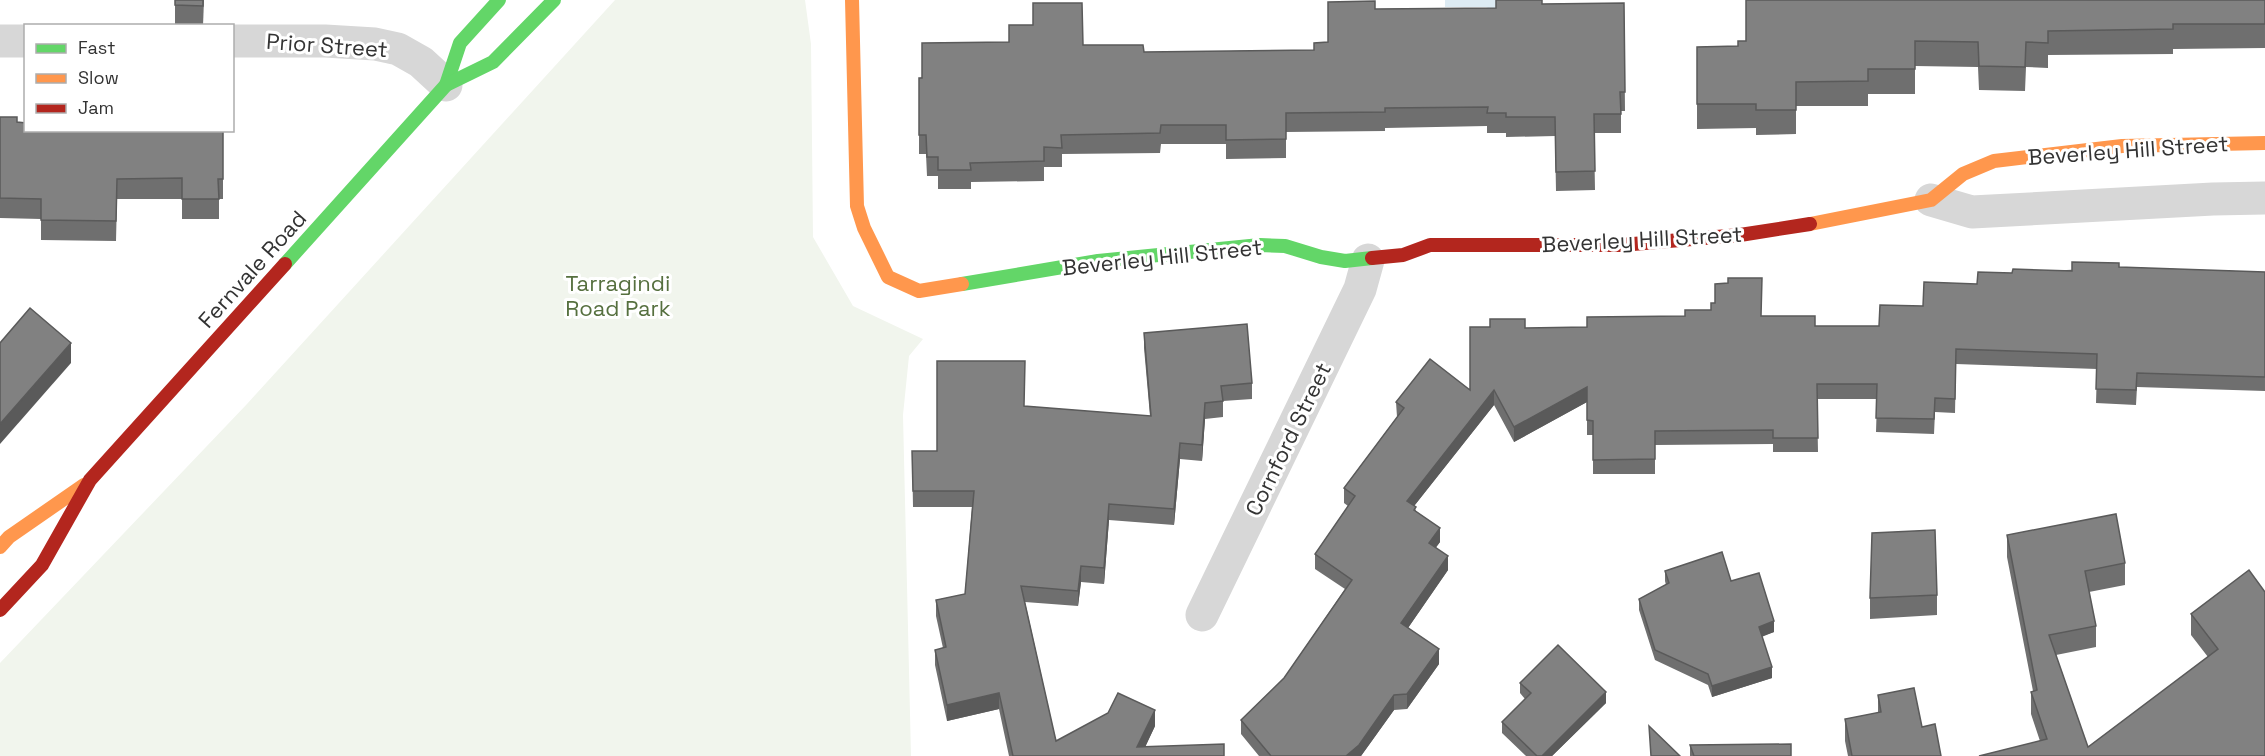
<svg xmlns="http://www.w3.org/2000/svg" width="2265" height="756" viewBox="0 0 2265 756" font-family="'Space Grotesk',sans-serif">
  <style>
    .green { fill: #f1f5ed }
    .water { fill: #ddebf3 }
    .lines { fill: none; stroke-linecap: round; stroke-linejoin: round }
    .street { stroke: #d7d7d7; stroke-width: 33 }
    .fast { stroke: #63d668; stroke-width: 14 }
    .slow { stroke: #ff974d; stroke-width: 14 }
    .jam { stroke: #b3261e; stroke-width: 14 }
    .wall { fill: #6f6f6f }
    .shaded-wall { fill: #5a5a5a }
    .building { fill: #818181; stroke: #5a5a5a; stroke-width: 1.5 }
    .labels { text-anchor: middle; stroke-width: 6; stroke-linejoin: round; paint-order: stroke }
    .street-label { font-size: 22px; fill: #333; stroke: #fff }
    .park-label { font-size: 22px; fill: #56703f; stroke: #fff }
  </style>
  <rect width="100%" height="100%" fill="#fff"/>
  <polygon class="green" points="615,0 805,0 811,44 813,237 853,306 923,339 909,356 903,415 911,756 0,756 0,663 247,404"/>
  <polygon class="water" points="1445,0 1503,0 1503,15 1486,7 1445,7"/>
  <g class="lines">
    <g class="street">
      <polyline points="0,41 26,41"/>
      <polyline points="232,41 325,41 375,44 398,49 421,62 446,85"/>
      <polyline points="1931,200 1972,212 2213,199 2265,198"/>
      <polyline points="1202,615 1360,289 1368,260"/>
    </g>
    <g class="fast">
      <polyline points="446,85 460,43 499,0"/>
      <polyline points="285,264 446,85 493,62 554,0"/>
      <polyline points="962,284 1098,261 1260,245 1285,246 1321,257 1345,261 1372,258"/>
    </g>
    <g class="slow">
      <polyline points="852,0 857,206 864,228 888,277 919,291 962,284"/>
      <polyline points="1810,224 1931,200 1963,174 1994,161 2122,146 2265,143"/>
      <polyline points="0,547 9,537 84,485"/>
    </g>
    <g class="jam">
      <polyline points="1372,258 1403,255 1430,245 1621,245 1740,235 1810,224"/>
      <polyline points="0,610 42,565 90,480 285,264"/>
    </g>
  </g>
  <g class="wall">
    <polygon points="175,0 204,0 203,26 175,26"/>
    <polygon points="2265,0 2265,48 2173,49 2173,54 2048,55 2048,68 2026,67 2025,91 1979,90 1978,67 1915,66 1915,94 1868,94 1868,106 1796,106 1796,134 1756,135 1756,128 1697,129 1697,47 1738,46 1746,41"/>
    <polygon points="1624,3 1625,111 1621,111 1621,133 1594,133 1595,190 1556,191 1555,136 1506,137 1506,133 1487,133 1487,126 1385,128 1385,131 1286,132 1286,158 1226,159 1226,144 1161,144 1160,153 1062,154 1062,167 1044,167 1044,181 971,182 971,189 938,189 938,176 927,176 926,154 919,154 919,78 1083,45 1144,52 1314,50 1328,42 1375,9 1496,8 1542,4"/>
    <polygon points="0,117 17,122 223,130 223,199 219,199 219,219 182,219 182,199 117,199 116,241 41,240 41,219 0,218"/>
    <polygon points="2119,267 2265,272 2265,391 2137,387 2136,405 2096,403 2097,369 1956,364 1955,413 1935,412 1934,434 1876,432 1877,399 1817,399 1818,452 1773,452 1773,444 1655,445 1655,474 1593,474 1593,435 1587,435 1587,402 1514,442 1494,405 1414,506 1416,511 1440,542 1436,547 1448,570 1408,628 1439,664 1407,709 1394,710 1361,756 1259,756 1241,734 1241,720 1284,678 1345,589 1315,569 1315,554 1348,506 1344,503 1344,488 1397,417 1396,402 1470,390 1525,328 1587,327 1761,316 1815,326 1879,326 1923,306 1977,284 2012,273"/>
    <polygon points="1144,333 1252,383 1252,399 1223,401 1223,417 1205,419 1202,461 1180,459 1174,525 1109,520 1104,584 1081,582 1078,606 1025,602 1056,741 1155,726 1145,747 1224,756 1009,756 999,709 947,721 935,665 935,650 943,648 936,616 936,600 965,594 972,507 913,507 912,451 937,451 1024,406 1150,416 1144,348"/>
    <polygon points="2007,535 2125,563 2125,585 2089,592 2096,626 2096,647 2056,655 2088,747 2208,657 2191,635 2191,614 2249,570 2265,756 1979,756 2040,741 2031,714 2031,692 2033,691 2007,557"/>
    <polygon points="1665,571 1731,581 1774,632 1762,636 1772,678 1712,697 1708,685 1655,660 1639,610 1639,599 1666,585 1665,581"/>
    <polygon points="1937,595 1937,615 1870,619 1870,598"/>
    <polygon points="1520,683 1606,703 1552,756 1526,756 1502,733 1502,722 1525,699 1520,693"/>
    <polygon points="1878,695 1922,727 1941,756 1848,756 1845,741 1845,719 1878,713"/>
    <polygon points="1690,745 1791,756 1690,756"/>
  </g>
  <g class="shaded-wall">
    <polygon points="71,343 71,363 0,444 0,424"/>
    <polygon points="1587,387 1587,402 1514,442 1514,427"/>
    <polygon points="1494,390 1494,405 1407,515 1407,501"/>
    <polygon points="1205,403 1205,419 1202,461 1202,445"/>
    <polygon points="1180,443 1180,459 1174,525 1174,509"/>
    <polygon points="1109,504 1109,520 1104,584 1104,568"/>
    <polygon points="1440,528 1440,542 1429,557 1429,543"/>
    <polygon points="1448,556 1448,570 1401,638 1401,623"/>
    <polygon points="1081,566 1081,582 1078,606 1078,591"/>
    <polygon points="1774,621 1774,632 1759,638 1759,627"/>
    <polygon points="1439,649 1439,664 1407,709 1407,694"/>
    <polygon points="1772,667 1772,678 1712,697 1712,686"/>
    <polygon points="1606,692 1606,703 1552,756 1542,756"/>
    <polygon points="999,693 999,709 947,721 947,705"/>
    <polygon points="1394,695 1394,710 1361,756 1346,756"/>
    <polygon points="1155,710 1155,726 1141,756 1137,747"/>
  </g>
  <g class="building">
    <polygon points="175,0 203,0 203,6 175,5"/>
    <polygon points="1496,0 1542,0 1542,4 1624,3 1625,92 1620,92 1621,114 1594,114 1595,171 1556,172 1555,117 1506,117 1506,113 1487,113 1488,107 1385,108 1385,112 1286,113 1286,139 1226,140 1226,125 1161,125 1160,133 1061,135 1062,148 1044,147 1044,161 970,163 971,170 938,170 938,157 927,157 926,135 919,135 919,78 922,78 922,43 1009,42 1009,25 1033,25 1033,3 1082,3 1083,45 1143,45 1144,52 1314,50 1314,43 1328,42 1328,2 1375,1 1375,9 1496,8"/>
    <polygon points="1746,0 2265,0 2265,24 2173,24 2173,29 2048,31 2048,43 2026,42 2025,67 1979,66 1978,42 1915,41 1915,69 1868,69 1868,81 1796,82 1796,110 1756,110 1756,104 1697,104 1697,47 1738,46 1738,41 1746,41"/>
    <polygon points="0,117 17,117 17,122 26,123 26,130 223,130 223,179 218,179 219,199 182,199 182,178 117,179 116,221 41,220 41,199 0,198"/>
    <polygon points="2072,262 2119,263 2119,267 2265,272 2265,377 2137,373 2136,390 2096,389 2097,354 1956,349 1955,399 1935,398 1934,419 1876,418 1877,384 1817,384 1818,438 1773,438 1773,430 1655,431 1655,459 1593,460 1593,421 1587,420 1587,387 1514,427 1494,390 1407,501 1416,507 1414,510 1440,528 1429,543 1448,556 1401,623 1439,649 1407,694 1394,695 1359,745 1346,756 1271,756 1241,720 1284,678 1352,580 1315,554 1355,496 1344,488 1404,408 1396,402 1430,359 1470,390 1470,327 1490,327 1490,319 1525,319 1525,328 1587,327 1587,317 1685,316 1685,310 1711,310 1711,303 1715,303 1715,284 1728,283 1728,278 1762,278 1761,316 1815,316 1815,326 1879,326 1880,305 1923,306 1924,282 1977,284 1978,272 2012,273 2013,269 2072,271"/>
    <polygon points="30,308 71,343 0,424 0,343"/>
    <polygon points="1247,324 1252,383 1221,386 1223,401 1205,403 1202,445 1180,443 1174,509 1109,504 1104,568 1081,566 1078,591 1021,586 1056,741 1108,713 1118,693 1155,710 1137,747 1224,744 1224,756 1013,756 999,693 947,705 935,650 946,647 936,600 965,594 974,491 913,491 912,451 937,451 937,361 1025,361 1024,406 1151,416 1144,333"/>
    <polygon points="2116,514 2125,563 2085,571 2096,626 2049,635 2088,747 2218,649 2191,614 2249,570 2265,592 2265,756 1979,756 2047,739 2031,692 2037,690 2007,535"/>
    <polygon points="1935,530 1937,595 1870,598 1872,533"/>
    <polygon points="1722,552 1731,581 1759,573 1774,621 1759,627 1772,667 1712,686 1708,674 1655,650 1639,599 1669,583 1665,571"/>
    <polygon points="1558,645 1606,692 1542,756 1537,756 1502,722 1531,693 1520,683"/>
    <polygon points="1914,688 1922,727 1935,724 1941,756 1852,756 1845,719 1881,712 1878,695"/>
    <polygon points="1649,726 1680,756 1651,756"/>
    <polygon points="1791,744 1791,756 1694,756 1690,745"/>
  </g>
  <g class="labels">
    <g class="street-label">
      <text transform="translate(327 45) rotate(4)" y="8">Prior Street</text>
      <text transform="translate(2128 150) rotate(-4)" y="8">Beverley Hill Street</text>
      <text transform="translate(1642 239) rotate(-3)" y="8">Beverley Hill Street</text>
      <text transform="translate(1162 257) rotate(-6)" y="8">Beverley Hill Street</text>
      <text transform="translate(252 269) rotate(-48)" y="8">Fernvale Road</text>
      <text transform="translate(1288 439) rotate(-64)" y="8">Cornford Street</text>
    </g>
    <g class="park-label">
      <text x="618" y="291">Tarragindi<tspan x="618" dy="25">Road Park</tspan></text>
    </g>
  </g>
  <rect x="24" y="24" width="210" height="108" fill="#ffffff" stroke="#adadad" stroke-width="1.5"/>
  <rect x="36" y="44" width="30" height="9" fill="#63d668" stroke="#adadad" stroke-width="1.5"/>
  <text x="78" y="54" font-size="18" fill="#333333">Fast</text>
  <rect x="36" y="74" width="30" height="9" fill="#ff974d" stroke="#adadad" stroke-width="1.5"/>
  <text x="78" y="84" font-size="18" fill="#333333">Slow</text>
  <rect x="36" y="104" width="30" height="9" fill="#b3261e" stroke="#adadad" stroke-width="1.5"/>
  <text x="78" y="114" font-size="18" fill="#333333">Jam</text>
</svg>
